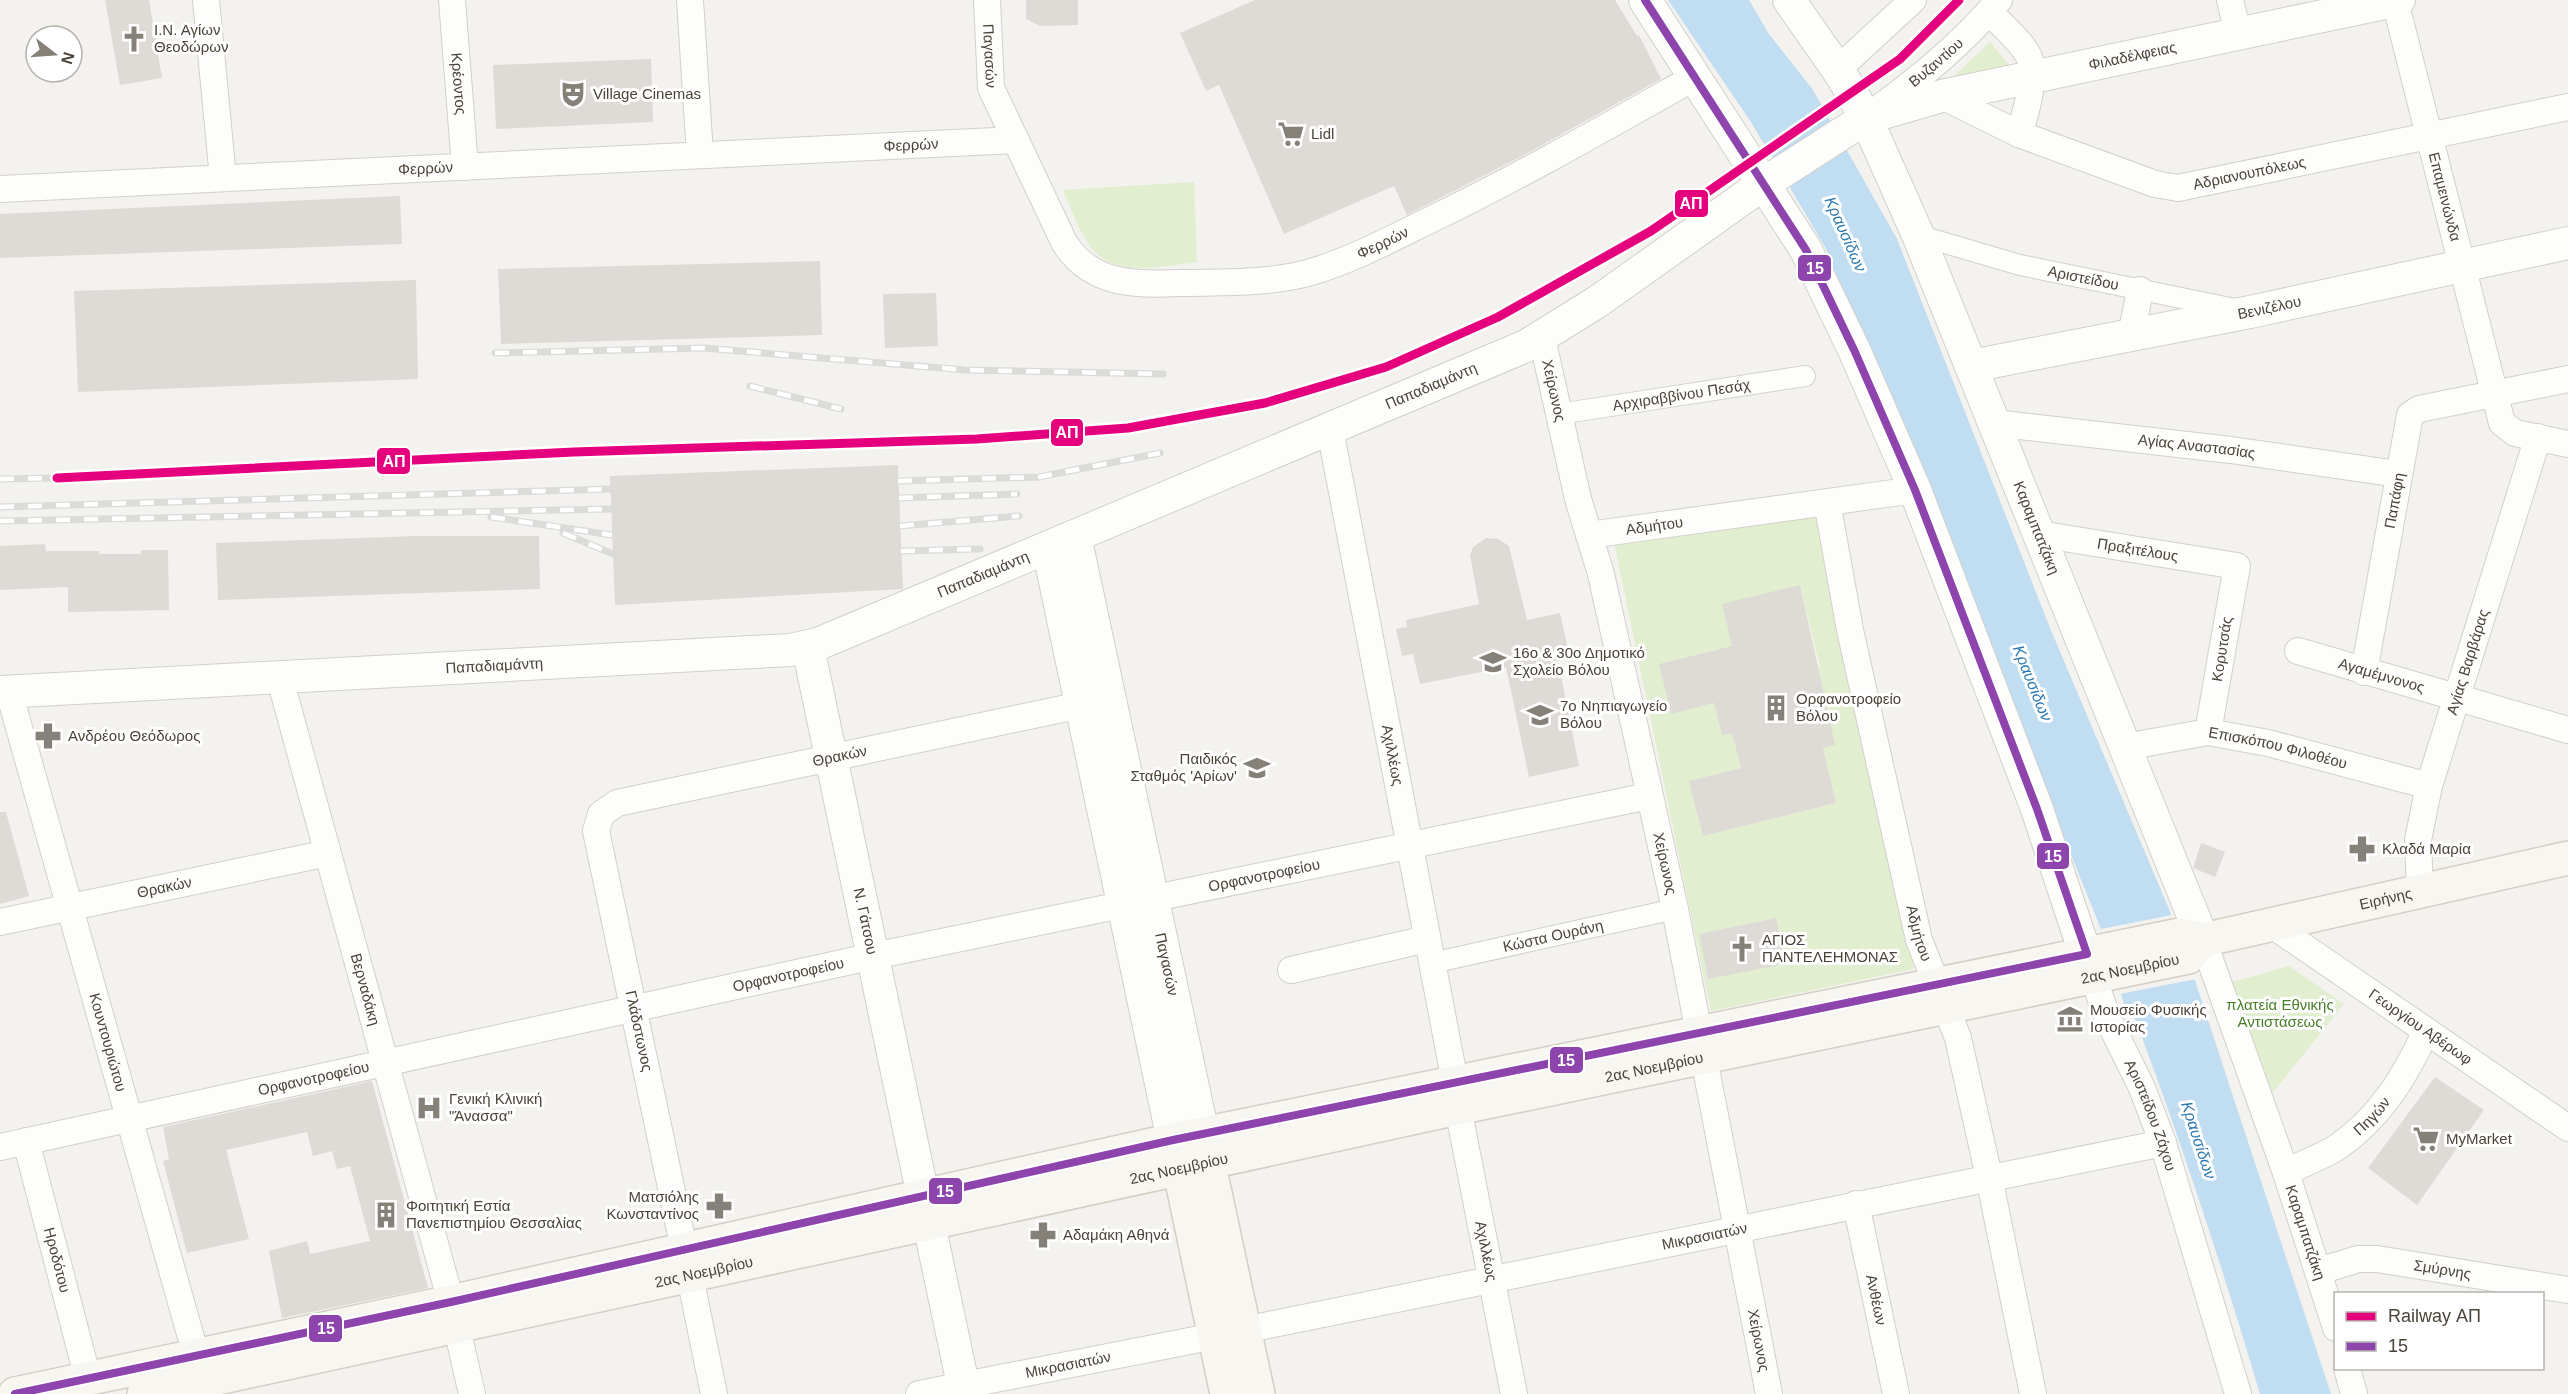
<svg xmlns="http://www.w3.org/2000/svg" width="2568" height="1394" viewBox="0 0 2568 1394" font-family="Helvetica,sans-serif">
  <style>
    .green { fill: #e1eecf; fill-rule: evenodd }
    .water { fill: #c0ddf1 }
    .pier { fill: #f4f2ee }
    .building { fill: #dedbd6 }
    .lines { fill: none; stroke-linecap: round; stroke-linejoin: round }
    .pedestrian-casing { stroke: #d2d0cb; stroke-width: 22 }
    .minor-casing { stroke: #d2d0cb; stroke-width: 28 }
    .tertiary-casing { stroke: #d2d0cb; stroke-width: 34 }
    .secondary-casing { stroke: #d3cfc5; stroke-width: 36 }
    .pedestrian { stroke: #fdfdfc; stroke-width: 20 }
    .minor { stroke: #fdfdfc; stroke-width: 26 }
    .tertiary { stroke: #fdfdfc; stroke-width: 32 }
    .secondary { stroke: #f7f6f1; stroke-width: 33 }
    .rail-casing { stroke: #dbdbda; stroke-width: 7 }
    .rail { stroke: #fff; stroke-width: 4.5; stroke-dasharray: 14; stroke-linecap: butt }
    .bus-1-casing { stroke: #fff; stroke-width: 12 }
    .bus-1 { stroke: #8e44ad; stroke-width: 8 }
    .rail-1-casing { stroke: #fff; stroke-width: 14 }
    .rail-1 { stroke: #e5007d; stroke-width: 9 }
    .labels { text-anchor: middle; stroke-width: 6; stroke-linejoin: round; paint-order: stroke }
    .poi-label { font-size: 15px; fill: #4b4439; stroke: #fff; text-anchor: start }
    .street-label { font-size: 15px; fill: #4b4439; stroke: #fff }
    .park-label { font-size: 15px; fill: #4a7f2a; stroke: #fff }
    .water-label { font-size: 16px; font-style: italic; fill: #2e7ab2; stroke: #fff }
    .line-badge { stroke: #fff; stroke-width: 2 }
    .badge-label { font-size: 16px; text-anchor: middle; font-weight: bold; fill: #fff }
  </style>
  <rect width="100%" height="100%" fill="#f4f2ee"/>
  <g class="green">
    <polygon points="1990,42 2013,70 1950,80"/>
    <path d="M1194,182L1197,262C1164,266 1113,279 1090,246C1078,230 1071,208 1063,190Z"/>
    <path d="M1823,515L1840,621L1914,969L1711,1011L1614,542ZM1800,585L1820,667L1795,674L1834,745L1823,748L1836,803L1703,836L1690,781L1741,768L1732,733L1722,735L1719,722L1724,701L1671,713L1660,664L1718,649L1735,658ZM1776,918L1785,963L1708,979L1700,934Z"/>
    <polygon points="2289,966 2344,1004 2266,1101 2222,985"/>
  </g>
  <path class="water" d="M1668,0H1749L1769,34L1813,90L1897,239L2050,628L2180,935L2331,1394H2260C2222,1266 2181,1141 2134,1016L2128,1017L2101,929L1825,247L1751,122Z"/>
  <polygon class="pier" points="2172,915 2196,979 2120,994 2101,929"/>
  <g class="building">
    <polygon points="105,0 149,0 162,78 120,85"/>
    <polygon points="1026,0 1078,0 1078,25 1040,26 1026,19"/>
    <polygon points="1255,0 1615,0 1637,36 1639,35 1661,79 1524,155 1407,215 1394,186 1284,234 1219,85 1206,91 1180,33"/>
    <polygon points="651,59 653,122 496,129 493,65"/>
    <polygon points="400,196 402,244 0,258 0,214"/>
    <polygon points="820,261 822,335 501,344 498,269"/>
    <polygon points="416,280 418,379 78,392 74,291"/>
    <polygon points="936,293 938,346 885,348 883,294"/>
    <polygon points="898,465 903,589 615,605 610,476"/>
    <polygon points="416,536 539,536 540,589 218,600 216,543"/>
    <polygon points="1486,538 1498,539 1509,546 1527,620 1560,613 1569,653 1557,656 1579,766 1529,777 1506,667 1420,684 1413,654 1402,656 1396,629 1407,627 1406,620 1479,604 1470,555 1473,547"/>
    <polygon points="45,544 46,551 99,551 99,554 141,554 141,550 168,550 169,610 68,612 68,587 0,590 0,546"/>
    <polygon points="1800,585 1835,745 1823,748 1836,803 1703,836 1689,781 1741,768 1732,733 1722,735 1714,703 1671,714 1659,664 1732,646 1722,604"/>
    <polygon points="0,812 6,812 29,896 0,904"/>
    <polygon points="2201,843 2225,852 2215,877 2193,868"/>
    <polygon points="1776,918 1785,964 1708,979 1699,934"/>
    <polygon points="2435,1077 2484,1110 2417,1205 2368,1168"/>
    <polygon points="372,1081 428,1288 282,1318 269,1251 307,1241 310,1254 370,1241 350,1166 337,1169 332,1151 313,1156 307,1132 226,1150 249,1239 187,1253 163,1161 169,1159 163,1127"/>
  </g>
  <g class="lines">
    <g class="pedestrian-casing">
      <g id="pedestrian">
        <path id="s1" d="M1918,235L2020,265L2235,309"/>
        <path id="s2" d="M1559,414L1805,376"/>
        <path id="s3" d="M1432,963L1675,909"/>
      </g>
    </g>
    <g class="minor-casing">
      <g id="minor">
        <polyline points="206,0 223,178"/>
        <path id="s4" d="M452,0L465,167"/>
        <polyline points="690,0 700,155"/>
        <path id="s5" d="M987,0L991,88L1064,242C1090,285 1135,285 1180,283C1223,282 1269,284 1311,272C1352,260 1393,238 1432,219C1521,176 1608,126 1695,77"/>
        <polyline points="2230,0 2238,34"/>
        <path id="s6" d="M2395,1L2502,423L2515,433L2568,444"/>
        <path d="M1989,12C2000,23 2029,48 2031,63C2034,85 2026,113 2019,134"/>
        <polyline points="1837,70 1913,0"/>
        <path id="s7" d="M1942,96L2019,134L2155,184L2178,188L2568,107"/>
        <path id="s8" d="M1875,111C1920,78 1963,43 1999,0"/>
        <path id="s9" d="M0,189L1016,140"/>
        <polyline points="2131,336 2140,290"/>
        <path id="s10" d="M1542,338L1578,499L1601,574L1675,909L1769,1394"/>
        <path id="s11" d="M1994,423L2231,450L2398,474"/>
        <path id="s12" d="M1330,429L1455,1082"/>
        <path id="s13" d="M1827,502L1850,630L1919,940L1958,1038L1989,1177L2033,1394"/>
        <path id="s14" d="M2039,534L2237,566L2208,732"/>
        <path id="s15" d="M1589,535L1915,490"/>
        <path id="s16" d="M2298,651L2568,730"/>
        <path id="s17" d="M2364,672L2410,415L2419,409L2568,379"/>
        <path id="s18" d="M280,679L451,1302L472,1394"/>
        <path id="s19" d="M9,692L201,1373"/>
        <path id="s20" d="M2125,747L2208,732L2268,743L2429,786"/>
        <path id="s21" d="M2420,891L2418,840L2429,786L2538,437"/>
        <path id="s22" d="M0,922L328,853"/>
        <path id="s23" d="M2272,925L2568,1128"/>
        <path id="s24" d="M2203,940L2286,1173L2336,1328"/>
        <polyline points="1291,970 1427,939"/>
        <path id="s25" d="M2093,977L2108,1019L2142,1088L2163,1143L2238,1394"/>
        <path id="s26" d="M1458,1108L1514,1394"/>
        <path id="s27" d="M26,1141L88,1379"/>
        <path id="s28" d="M0,1147L874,956L1649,796"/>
        <path id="s29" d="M2286,1173C2302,1163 2320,1158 2336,1148C2380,1118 2405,1077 2426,1031"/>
        <path id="s30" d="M1856,1204L1896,1394"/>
        <path id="s31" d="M684,1249L596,831L601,814L617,803L1081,705"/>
        <path id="s32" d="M2319,1271L2358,1259H2377L2568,1290"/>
        <polyline points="690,1277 714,1394"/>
        <path id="s33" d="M1244,1330L2163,1143"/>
        <polyline points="2347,1368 2354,1394"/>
        <path id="s34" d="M919,1394L1215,1336"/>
      </g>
    </g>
    <g class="tertiary-casing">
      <g id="tertiary">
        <polyline points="1645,0 1806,250 1855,352 1915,490 2037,809 2093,977"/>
        <path id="s35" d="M1789,0L1842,76L1866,118L1918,235L2203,940"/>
        <path id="s36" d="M1971,366L2250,312L2568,243"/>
        <path id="s37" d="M1075,536L1203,1134"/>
        <polyline points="1048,548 1173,1140"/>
        <path id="s38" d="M808,647L923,1196"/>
        <path id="s39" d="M0,692L790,650L818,644L1526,346L1597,302L1763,184L1866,118L1942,96L2399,0"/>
        <polyline points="929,1224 965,1394"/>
      </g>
    </g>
    <g class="secondary-casing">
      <g id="secondary">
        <polyline points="1204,1142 1258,1394"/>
        <polyline points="1175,1148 1227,1394"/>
        <path id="s40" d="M15,1394L451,1302L1173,1140L2180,935L2203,940L2568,858"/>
        <path id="s41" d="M144,1394L1458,1108L2188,957L2203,940"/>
      </g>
    </g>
    <use href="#pedestrian" class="pedestrian"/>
    <use href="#minor" class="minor"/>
    <use href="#tertiary" class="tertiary"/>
    <use href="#secondary" class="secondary"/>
    <g class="rail-casing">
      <g id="rail">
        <polyline points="495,353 704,348 965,370 1163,374"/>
        <polyline points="750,386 841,409"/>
        <polyline points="0,479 57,478"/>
        <polyline points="898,481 1039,477 1160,453"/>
        <polyline points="899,498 1017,494"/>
        <polyline points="0,507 611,489"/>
        <polyline points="491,517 612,535"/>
        <polyline points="0,521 611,509"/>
        <polyline points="900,526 1019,516"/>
        <polyline points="563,533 613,554"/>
        <polyline points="901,551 980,549"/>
      </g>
    </g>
    <use href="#rail" class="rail"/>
    <g class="bus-1-casing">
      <polyline id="bus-1" points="15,1394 451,1302 1173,1140 2087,954 2037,809 1915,490 1855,352 1806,250 1645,0"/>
    </g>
    <use href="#bus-1" class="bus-1"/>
    <g class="rail-1-casing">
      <polyline id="rail-1" points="57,478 574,452 977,439 1128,428 1265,403 1386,367 1498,317 1651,231 1900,59 1959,0"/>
    </g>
    <use href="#rail-1" class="rail-1"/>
  </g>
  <defs>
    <g id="church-bare" transform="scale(2.07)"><path d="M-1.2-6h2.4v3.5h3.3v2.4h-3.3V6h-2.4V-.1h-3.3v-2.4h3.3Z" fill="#868178" stroke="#fff" stroke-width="2.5" paint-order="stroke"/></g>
    <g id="theatre-bare" transform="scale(2.07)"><path d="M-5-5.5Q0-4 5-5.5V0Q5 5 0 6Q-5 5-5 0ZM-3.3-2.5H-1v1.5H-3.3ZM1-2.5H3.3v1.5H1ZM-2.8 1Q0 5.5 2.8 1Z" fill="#868178" stroke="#fff" stroke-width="2.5" paint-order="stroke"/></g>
    <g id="supermarket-bare" transform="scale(2.07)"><path d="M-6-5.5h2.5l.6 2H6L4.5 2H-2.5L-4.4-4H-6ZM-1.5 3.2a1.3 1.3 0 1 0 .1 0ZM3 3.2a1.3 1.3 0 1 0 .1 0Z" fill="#868178" stroke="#fff" stroke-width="2.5" paint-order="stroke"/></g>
    <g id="school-bare" transform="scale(2.07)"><path d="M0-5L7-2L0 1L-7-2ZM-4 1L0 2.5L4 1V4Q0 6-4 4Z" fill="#868178" stroke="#fff" stroke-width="2.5" paint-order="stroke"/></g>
    <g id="building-bare" transform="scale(2.07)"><path d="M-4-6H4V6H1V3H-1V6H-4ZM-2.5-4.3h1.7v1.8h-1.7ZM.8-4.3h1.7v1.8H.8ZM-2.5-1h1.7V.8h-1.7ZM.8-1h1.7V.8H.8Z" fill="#868178" stroke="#fff" stroke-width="2.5" paint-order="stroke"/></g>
    <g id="pharmacy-bare" transform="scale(2.07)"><path d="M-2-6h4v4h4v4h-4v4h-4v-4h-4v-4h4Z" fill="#868178" stroke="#fff" stroke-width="2.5" paint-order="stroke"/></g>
    <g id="museum-bare" transform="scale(2.07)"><path d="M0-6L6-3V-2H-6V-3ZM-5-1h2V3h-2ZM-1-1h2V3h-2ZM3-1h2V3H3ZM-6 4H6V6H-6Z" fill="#868178" stroke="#fff" stroke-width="2.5" paint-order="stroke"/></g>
    <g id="hospital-bare" transform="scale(2.07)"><path d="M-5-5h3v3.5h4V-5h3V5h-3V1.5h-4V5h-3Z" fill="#868178" stroke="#fff" stroke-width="2.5" paint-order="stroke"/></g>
  </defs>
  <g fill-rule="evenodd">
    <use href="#church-bare" x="134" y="39"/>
    <use href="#theatre-bare" x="573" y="94"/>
    <use href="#supermarket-bare" x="1291" y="134"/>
    <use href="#school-bare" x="1493" y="662"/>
    <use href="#building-bare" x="1776" y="708"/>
    <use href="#school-bare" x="1540" y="715"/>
    <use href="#pharmacy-bare" x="48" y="736"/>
    <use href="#school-bare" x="1257" y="768"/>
    <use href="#pharmacy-bare" x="2362" y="849"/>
    <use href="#church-bare" x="1742" y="949"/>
    <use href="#museum-bare" x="2070" y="1019"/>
    <use href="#hospital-bare" x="429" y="1108"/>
    <use href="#supermarket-bare" x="2426" y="1139"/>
    <use href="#pharmacy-bare" x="719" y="1206"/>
    <use href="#building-bare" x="386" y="1215"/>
    <use href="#pharmacy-bare" x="1043" y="1235"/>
  </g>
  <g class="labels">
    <g class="poi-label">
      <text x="154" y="35">Ι.Ν. Αγίων<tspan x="154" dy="17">Θεοδώρων</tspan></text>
      <text x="593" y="99">Village Cinemas</text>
      <text x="1311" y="139">Lidl</text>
      <text x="1513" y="658">16ο &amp; 30ο Δημοτικό<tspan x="1513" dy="17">Σχολείο Βόλου</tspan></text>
      <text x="1796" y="704">Ορφανοτροφείο<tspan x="1796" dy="17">Βόλου</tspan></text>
      <text x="1560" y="711">7ο Νηπιαγωγείο<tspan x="1560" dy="17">Βόλου</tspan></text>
      <text x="68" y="741">Ανδρέου Θεόδωρος</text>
      <text x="1237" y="764" text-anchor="end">Παιδικός<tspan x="1237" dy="17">Σταθμός 'Αρίων'</tspan></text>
      <text x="2382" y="854">Κλαδά Μαρία</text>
      <text x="1762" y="945">ΑΓΙΟΣ<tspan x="1762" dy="17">ΠΑΝΤΕΛΕΗΜΟΝΑΣ</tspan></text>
      <text x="2090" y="1015">Μουσείο Φυσικής<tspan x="2090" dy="17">Ιστορίας</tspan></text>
      <text x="449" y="1104">Γενική Κλινική<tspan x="449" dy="17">"Άνασσα"</tspan></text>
      <text x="2446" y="1144">MyMarket</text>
      <text x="699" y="1202" text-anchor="end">Ματσιόλης<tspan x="699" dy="17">Κωνσταντίνος</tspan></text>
      <text x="406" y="1211">Φοιτητική Εστία<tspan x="406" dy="17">Πανεπιστημίου Θεσσαλίας</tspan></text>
      <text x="1063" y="1240">Αδαμάκη Αθηνά</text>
    </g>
    <g class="street-label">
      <text dy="5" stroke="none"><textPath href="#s5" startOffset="56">Παγασών</textPath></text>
      <text dy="5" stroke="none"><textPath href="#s39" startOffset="2271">Φιλαδέλφειας</textPath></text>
      <text dy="5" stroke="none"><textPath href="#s8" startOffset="78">Βυζαντίου</textPath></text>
      <text dy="5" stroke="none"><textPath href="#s4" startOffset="84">Κρέοντος</textPath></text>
      <text dy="5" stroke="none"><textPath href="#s9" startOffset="912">Φερρών</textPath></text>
      <text dy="5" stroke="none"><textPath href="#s9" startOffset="426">Φερρών</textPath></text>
      <text dy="5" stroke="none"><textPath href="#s7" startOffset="327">Αδριανουπόλεως</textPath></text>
      <text dy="5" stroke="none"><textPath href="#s6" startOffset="202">Επαμεινώνδα</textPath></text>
      <text dy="5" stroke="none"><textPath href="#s5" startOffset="598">Φερρών</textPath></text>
      <text dy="5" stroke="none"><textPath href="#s1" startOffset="171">Αριστείδου</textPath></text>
      <text dy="5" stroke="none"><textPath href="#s36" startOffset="304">Βενιζέλου</textPath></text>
      <text dy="5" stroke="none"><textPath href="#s39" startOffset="1485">Παπαδιαμάντη</textPath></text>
      <text dy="5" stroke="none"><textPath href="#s10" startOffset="54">Χείρωνος</textPath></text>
      <text dy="5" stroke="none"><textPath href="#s2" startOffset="124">Αρχιραββίνου Πεσάχ</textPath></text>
      <text dy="5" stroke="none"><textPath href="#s11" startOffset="204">Αγίας Αναστασίας</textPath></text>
      <text dy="5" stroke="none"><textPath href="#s17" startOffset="174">Παπάφη</textPath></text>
      <text dy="5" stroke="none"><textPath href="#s15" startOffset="66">Αδμήτου</textPath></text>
      <text dy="5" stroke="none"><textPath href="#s35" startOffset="585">Καραμπατζάκη</textPath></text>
      <text dy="5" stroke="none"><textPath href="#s14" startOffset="100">Πραξιτέλους</textPath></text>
      <text dy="5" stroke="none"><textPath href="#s39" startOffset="999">Παπαδιαμάντη</textPath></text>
      <text transform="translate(2222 649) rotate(-81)" y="5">Κορυτσάς</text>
      <text dy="5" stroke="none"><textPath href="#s21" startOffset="236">Αγίας Βαρβάρας</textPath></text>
      <text dy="5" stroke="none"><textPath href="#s39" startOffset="495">Παπαδιαμάντη</textPath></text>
      <text dy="5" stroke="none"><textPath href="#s16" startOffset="87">Αγαμέμνονος</textPath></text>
      <text dy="5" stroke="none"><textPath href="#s20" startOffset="156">Επισκόπου Φιλοθέου</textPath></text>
      <text dy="5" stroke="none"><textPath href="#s12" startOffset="332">Αχιλλέως</textPath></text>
      <text dy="5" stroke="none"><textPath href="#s31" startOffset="692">Θρακών</textPath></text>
      <text dy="5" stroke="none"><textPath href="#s10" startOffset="540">Χείρωνος</textPath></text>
      <text dy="5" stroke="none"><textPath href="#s28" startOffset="1293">Ορφανοτροφείου</textPath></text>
      <text dy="5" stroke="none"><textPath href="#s22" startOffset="168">Θρακών</textPath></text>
      <text dy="5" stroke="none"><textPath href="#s40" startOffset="2424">Ειρήνης</textPath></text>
      <text dy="5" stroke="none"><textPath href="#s38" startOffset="280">Ν. Γάτσου</textPath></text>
      <text dy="5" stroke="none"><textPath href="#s13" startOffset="441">Αδμήτου</textPath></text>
      <text dy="5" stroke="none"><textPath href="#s3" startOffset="124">Κώστα Ουράνη</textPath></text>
      <text dy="5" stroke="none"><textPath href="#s37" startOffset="438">Παγασών</textPath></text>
      <text dy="5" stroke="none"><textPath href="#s41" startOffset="2031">2ας Νοεμβρίου</textPath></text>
      <text dy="5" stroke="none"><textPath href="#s28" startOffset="807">Ορφανοτροφείου</textPath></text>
      <text dy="5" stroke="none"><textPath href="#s18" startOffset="322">Βερναδάκη</textPath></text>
      <text dy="5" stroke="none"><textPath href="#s23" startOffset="180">Γεωργίου Αβέρωφ</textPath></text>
      <text transform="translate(639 1031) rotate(78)" y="5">Γλάδστωνος</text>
      <text dy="5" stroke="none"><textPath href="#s19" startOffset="364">Κουντουριώτου</textPath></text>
      <text dy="5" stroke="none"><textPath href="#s41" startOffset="1545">2ας Νοεμβρίου</textPath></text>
      <text dy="5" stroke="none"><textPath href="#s28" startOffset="321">Ορφανοτροφείου</textPath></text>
      <text dy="5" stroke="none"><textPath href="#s25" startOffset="150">Αριστείδου Ζάχου</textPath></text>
      <text dy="5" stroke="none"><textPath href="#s29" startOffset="104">Πηγών</textPath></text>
      <text dy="5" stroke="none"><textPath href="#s41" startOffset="1059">2ας Νοεμβρίου</textPath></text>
      <text dy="5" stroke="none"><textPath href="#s24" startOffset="310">Καραμπατζάκη</textPath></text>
      <text dy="5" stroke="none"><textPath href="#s33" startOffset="470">Μικρασιατών</textPath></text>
      <text dy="5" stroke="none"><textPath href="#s26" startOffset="146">Αχιλλέως</textPath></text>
      <text dy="5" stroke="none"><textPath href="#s27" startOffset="123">Ηροδότου</textPath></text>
      <text dy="5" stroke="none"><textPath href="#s32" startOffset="126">Σμύρνης</textPath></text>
      <text dy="5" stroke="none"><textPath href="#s41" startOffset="573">2ας Νοεμβρίου</textPath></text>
      <text dy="5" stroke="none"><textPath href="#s30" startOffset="98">Ανθέων</textPath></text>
      <text dy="5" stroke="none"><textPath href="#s10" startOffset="1026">Χείρωνος</textPath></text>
      <text dy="5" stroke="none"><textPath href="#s34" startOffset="152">Μικρασιατών</textPath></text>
    </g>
    <g class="park-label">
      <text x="2280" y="1010">πλατεία Εθνικής<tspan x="2280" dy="17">Αντιστάσεως</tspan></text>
    </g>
    <g class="water-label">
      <text transform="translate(1846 234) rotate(66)" y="6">Κραυσίδων</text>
      <text transform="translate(2033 683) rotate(68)" y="6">Κραυσίδων</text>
      <text transform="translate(2199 1140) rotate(72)" y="6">Κραυσίδων</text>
    </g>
  </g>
  <g class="line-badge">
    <rect x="1674" y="189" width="35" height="29" rx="6" fill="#e5007d"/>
    <rect x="1797" y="254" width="35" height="28" rx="6" fill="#8e44ad"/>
    <rect x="1050" y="418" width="34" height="29" rx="6" fill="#e5007d"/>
    <rect x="376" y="447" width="35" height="28" rx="6" fill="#e5007d"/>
    <rect x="2036" y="842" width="34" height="28" rx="6" fill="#8e44ad"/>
    <rect x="1549" y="1046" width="35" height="28" rx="6" fill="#8e44ad"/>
    <rect x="928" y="1177" width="35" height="28" rx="6" fill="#8e44ad"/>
    <rect x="308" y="1314" width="35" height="29" rx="6" fill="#8e44ad"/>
  </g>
  <g class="badge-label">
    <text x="1691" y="209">ΑΠ</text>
    <text x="1815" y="274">15</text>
    <text x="1067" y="438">ΑΠ</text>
    <text x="394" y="467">ΑΠ</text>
    <text x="2053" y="862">15</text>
    <text x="1566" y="1066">15</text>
    <text x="945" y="1197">15</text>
    <text x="326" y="1334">15</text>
  </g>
  <rect x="2334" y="1292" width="210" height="78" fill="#ffffff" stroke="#b7b4b0" stroke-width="1.5"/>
  <rect x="2346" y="1312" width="30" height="9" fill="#e5007d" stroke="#b7b4b0" stroke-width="1.5"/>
  <text x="2388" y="1322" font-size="18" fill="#4b4439">Railway ΑΠ</text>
  <rect x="2346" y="1342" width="30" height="9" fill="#8e44ad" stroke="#b7b4b0" stroke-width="1.5"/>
  <text x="2388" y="1352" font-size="18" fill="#4b4439">15</text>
  <g transform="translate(54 54) rotate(107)"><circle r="28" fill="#ffffff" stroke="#b7b4b0" stroke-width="1.5"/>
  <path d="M0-4.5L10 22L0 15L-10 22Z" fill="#868178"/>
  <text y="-9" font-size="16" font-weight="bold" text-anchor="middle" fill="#4b4439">N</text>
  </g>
</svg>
